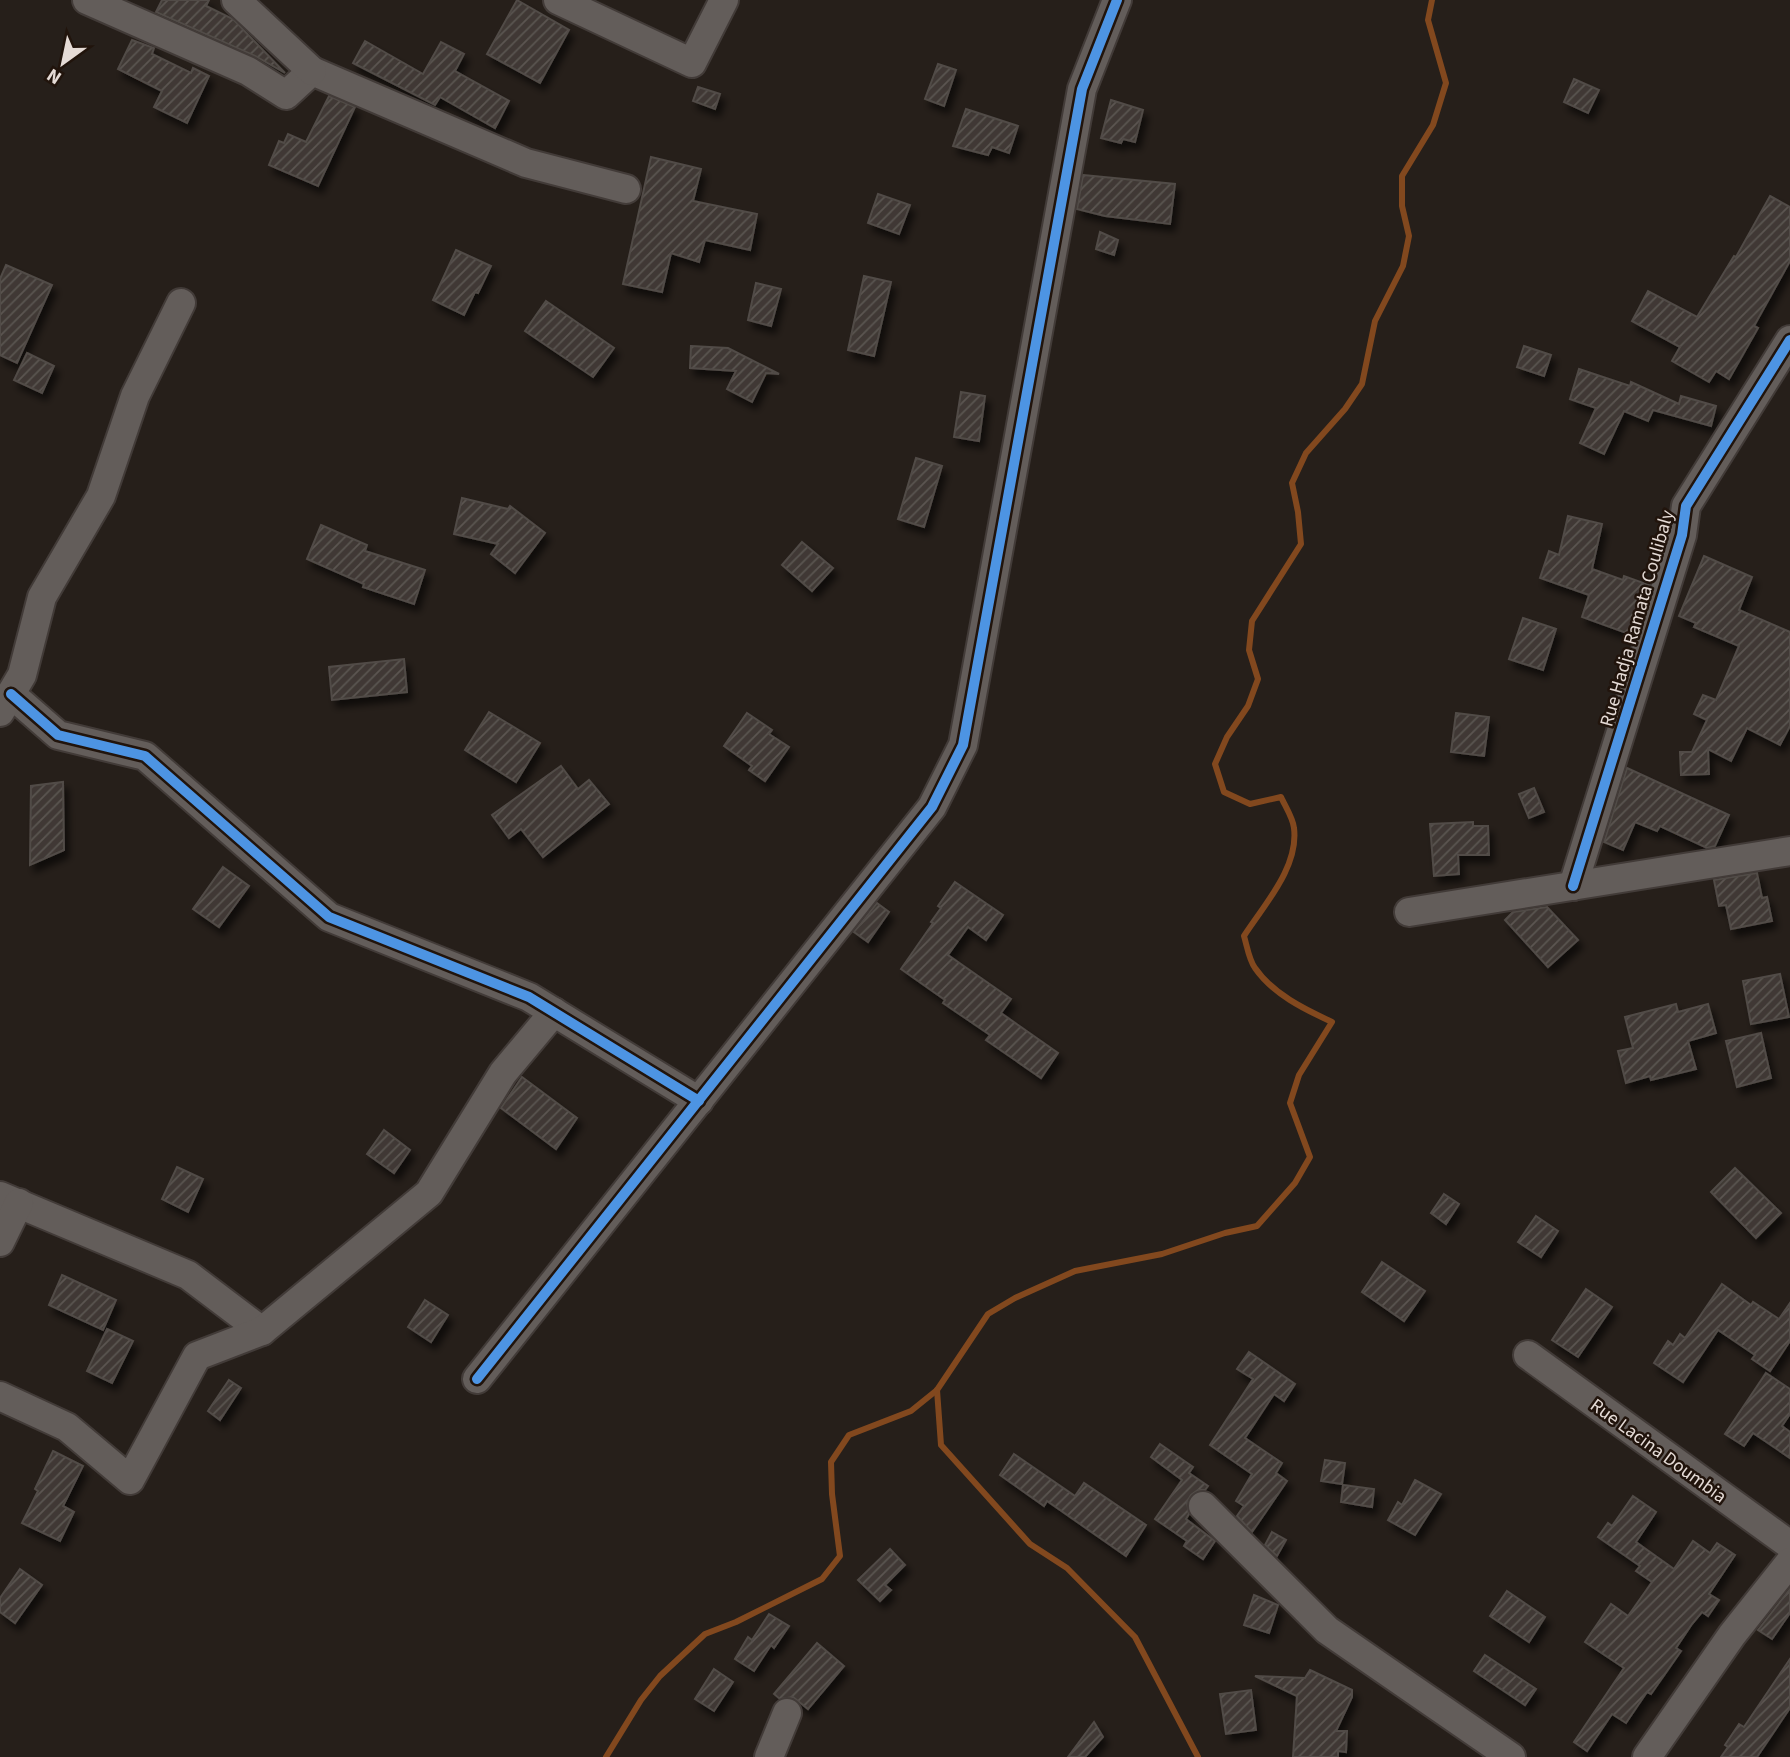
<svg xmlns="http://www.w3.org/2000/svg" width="1790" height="1757" viewBox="0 0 1790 1757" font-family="'Source Sans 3',sans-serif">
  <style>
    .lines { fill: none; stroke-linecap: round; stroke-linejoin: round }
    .stream { stroke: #82481e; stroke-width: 6 }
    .building { fill: url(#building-hatch); stroke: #514b47; stroke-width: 2; filter: url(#shadow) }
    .minor-casing { stroke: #423b38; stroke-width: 32 }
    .minor { stroke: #635d5a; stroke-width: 28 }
    .cycleway-casing { stroke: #21140c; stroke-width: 15 }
    .cycleway { stroke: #4d94e3; stroke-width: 10 }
    .labels { text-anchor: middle; stroke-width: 5; stroke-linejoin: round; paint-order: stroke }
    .street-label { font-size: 19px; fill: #e5dbd6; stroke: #21140c }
  </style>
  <defs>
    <pattern id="building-hatch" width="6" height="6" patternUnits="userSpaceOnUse" patternTransform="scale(1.75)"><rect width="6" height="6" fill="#3f3934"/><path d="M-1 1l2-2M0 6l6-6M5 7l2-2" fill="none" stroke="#5b5551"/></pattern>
    <filter id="shadow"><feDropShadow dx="4.5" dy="7" stdDeviation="3.5" flood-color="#0009"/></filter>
  </defs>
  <rect width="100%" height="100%" fill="#261f1a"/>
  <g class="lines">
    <g class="stream">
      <polyline points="937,1390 941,1445 1030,1544 1067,1568 1135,1637 1198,1757"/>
      <path d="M606,1757L641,1700L660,1676L705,1634L736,1622L822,1579L840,1556L832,1494L831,1462L849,1435L911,1411L937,1390L988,1314L1015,1298L1075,1271L1162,1254L1225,1233L1257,1226L1295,1183L1310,1157L1290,1103L1299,1075L1332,1022C1304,1009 1273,994 1255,968C1249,960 1247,946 1244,936C1264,905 1299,867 1294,828C1293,818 1285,806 1281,797L1250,804L1224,792L1215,764L1227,737L1248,706L1258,679L1249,650L1252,621L1301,544L1298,512L1292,483L1306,453L1345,409L1362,384L1375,321L1403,266L1409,236L1402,206V176L1433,125L1446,83L1428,20L1432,0"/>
    </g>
  </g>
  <g class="building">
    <polygon points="162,0 209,0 206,6 233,19 285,73 255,56 156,12"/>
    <polygon points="517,0 569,30 540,83 487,54"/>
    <polygon points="132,40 154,48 152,54 191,73 193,68 209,76 187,123 154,107 162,91 118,69"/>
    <polygon points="365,41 423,74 441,42 464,54 455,71 509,101 495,128 440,97 435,105 353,63"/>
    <polygon points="938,64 956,70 944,106 925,99"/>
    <polygon points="1574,79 1599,90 1588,113 1564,102"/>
    <polygon points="698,87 720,94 715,109 693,101"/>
    <polygon points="329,96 355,107 318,186 269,165 279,141 284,143 288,134 306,142"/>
    <polygon points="1111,100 1143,110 1135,142 1123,139 1121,143 1101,138"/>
    <polygon points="966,109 1018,126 1009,153 992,147 988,155 953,146"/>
    <polygon points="651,157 701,169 693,201 757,214 750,250 705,240 699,262 671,253 662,292 623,284"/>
    <polygon points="1083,175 1175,184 1170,224 1105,216 1077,209"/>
    <polygon points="878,194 910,205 899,234 868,223"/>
    <polygon points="1770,196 1790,207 1790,261 1754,326 1758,328 1729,379 1716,371 1709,382 1672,361 1680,347 1632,321 1648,291 1697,317 1734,256 1736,257"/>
    <polygon points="1100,232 1118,240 1114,255 1096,249"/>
    <polygon points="456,250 491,266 478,293 475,292 464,315 433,300"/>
    <polygon points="6,265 52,285 17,363 0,355 0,279"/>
    <polygon points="864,276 891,282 874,356 848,350"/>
    <polygon points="756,283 781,289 771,326 748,320"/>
    <polygon points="546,301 614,348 593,377 525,331"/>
    <polygon points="691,346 728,348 779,374 766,373 752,402 727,389 736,371 690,368"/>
    <polygon points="1524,346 1551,355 1544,376 1517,367"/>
    <polygon points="27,353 54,366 42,393 14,380"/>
    <polygon points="1579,369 1630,386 1631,382 1679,404 1681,396 1716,406 1711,426 1653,410 1648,421 1624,411 1604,454 1580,443 1596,408 1570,399"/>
    <polygon points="961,392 985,396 979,441 954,437"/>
    <polygon points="916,458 942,466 924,527 898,519"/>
    <polygon points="462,498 508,509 510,506 545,533 515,573 491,554 498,544 454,534"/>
    <polygon points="1568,516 1602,524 1592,569 1623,580 1624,576 1649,585 1632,635 1582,617 1589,595 1540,578 1549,551 1559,555"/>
    <polygon points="321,525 367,545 365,551 425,570 414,604 363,587 364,584 307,559"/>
    <polygon points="802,542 833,568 812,591 782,565"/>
    <polygon points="1704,556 1752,577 1739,610 1790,632 1790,726 1780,745 1747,728 1731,761 1708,749 1709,774 1681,775 1680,752 1692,752 1707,720 1694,714 1703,695 1716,700 1739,646 1694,627 1696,623 1679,616"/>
    <polygon points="1523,618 1556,629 1543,670 1509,659"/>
    <polygon points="404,659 407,692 332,700 329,667"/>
    <polygon points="489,712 540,743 516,782 465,750"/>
    <polygon points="747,713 772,730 769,734 789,747 765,781 749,770 752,766 724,746"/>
    <polygon points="1456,713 1489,717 1484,756 1451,752"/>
    <polygon points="561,766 578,789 589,780 609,804 543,857 521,829 509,838 492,815"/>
    <polygon points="1627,768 1729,815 1715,846 1707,848 1660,826 1657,831 1635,822 1623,850 1604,842"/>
    <polygon points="63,782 64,850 30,865 31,786"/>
    <polygon points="1534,788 1544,812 1529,818 1519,794"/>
    <polygon points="1473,822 1473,826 1488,826 1489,855 1458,855 1459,874 1434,876 1430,824"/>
    <polygon points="223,867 249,886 219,927 193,909"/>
    <polygon points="1757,873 1762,898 1767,897 1772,921 1731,929 1726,905 1719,906 1714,880"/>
    <polygon points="955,882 1003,915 986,940 968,927 948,955 1011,999 1001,1013 1058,1053 1041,1078 986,1040 990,1035 943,1003 945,1000 901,969 933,923 931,922 941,908 938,906"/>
    <polygon points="877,903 889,912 868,942 854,932"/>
    <polygon points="1547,907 1578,940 1548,967 1505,920 1513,912"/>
    <polygon points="1780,974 1789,1017 1751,1024 1743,981"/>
    <polygon points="1676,1004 1678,1012 1708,1004 1716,1033 1688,1041 1696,1069 1651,1080 1650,1076 1626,1083 1618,1051 1633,1048 1625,1017"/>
    <polygon points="1761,1033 1771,1078 1737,1087 1726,1041"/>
    <polygon points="522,1077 577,1118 556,1149 501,1108"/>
    <polygon points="384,1130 410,1150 394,1173 367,1154"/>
    <polygon points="177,1167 203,1179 188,1212 162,1199"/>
    <polygon points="1735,1168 1781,1213 1756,1238 1711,1192"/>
    <polygon points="1444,1194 1459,1204 1446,1224 1431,1213"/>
    <polygon points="1536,1216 1558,1231 1541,1257 1518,1242"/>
    <polygon points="1382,1262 1425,1291 1404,1321 1362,1292"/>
    <polygon points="62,1275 116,1300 103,1330 49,1305"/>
    <polygon points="1722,1284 1751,1305 1753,1302 1779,1319 1790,1303 1790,1341 1770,1371 1752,1359 1755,1355 1718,1330 1683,1382 1654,1363 1668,1341 1673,1345 1680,1334 1685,1338"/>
    <polygon points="1586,1289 1612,1307 1578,1357 1552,1340"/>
    <polygon points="425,1300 448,1315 431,1342 408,1327"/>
    <polygon points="107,1329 133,1341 112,1383 87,1371"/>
    <polygon points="1249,1352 1295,1384 1284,1401 1274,1394 1245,1438 1282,1463 1276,1473 1287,1481 1252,1532 1237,1516 1244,1506 1236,1501 1252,1474 1210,1445 1253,1379 1237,1369"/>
    <polygon points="1766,1373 1790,1389 1790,1414 1782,1426 1790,1432 1790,1458 1753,1433 1744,1446 1725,1434"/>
    <polygon points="229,1380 241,1388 220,1420 208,1411"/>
    <polygon points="1160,1444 1193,1467 1189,1473 1208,1486 1205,1490 1198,1490 1191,1495 1187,1502 1189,1514 1186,1519 1215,1541 1203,1559 1184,1546 1187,1541 1155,1519 1182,1480 1151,1457"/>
    <polygon points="53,1451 83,1466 63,1506 74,1512 60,1541 22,1523 38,1491 35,1489"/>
    <polygon points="1014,1454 1075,1496 1084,1483 1146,1525 1126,1556 1047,1501 1044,1506 1000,1475"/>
    <polygon points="1325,1460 1345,1463 1342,1484 1321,1481"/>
    <polygon points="1415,1480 1441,1494 1415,1535 1388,1520 1398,1502 1402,1505"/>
    <polygon points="1343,1485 1374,1489 1372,1507 1341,1502"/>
    <polygon points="1633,1496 1656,1512 1636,1542 1674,1569 1693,1541 1710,1553 1717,1543 1735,1555 1709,1594 1719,1600 1708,1616 1702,1612 1692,1624 1676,1648 1681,1651 1651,1694 1647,1692 1626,1723 1612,1714 1587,1751 1574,1742 1624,1668 1585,1642 1611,1604 1628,1616 1652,1582 1636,1571 1640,1566 1598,1537 1608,1523 1612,1526"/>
    <polygon points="1272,1532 1286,1540 1277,1556 1265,1545"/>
    <polygon points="890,1549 905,1565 885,1585 891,1590 880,1601 858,1580"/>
    <polygon points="20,1569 42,1585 15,1623 0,1612 0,1598"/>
    <polygon points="1790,1589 1790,1613 1772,1639 1758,1630"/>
    <polygon points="1507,1591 1545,1617 1529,1642 1490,1616"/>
    <polygon points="1254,1595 1278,1605 1269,1633 1244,1625"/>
    <polygon points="769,1614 789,1626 774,1648 771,1645 754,1671 735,1659 748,1637 752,1640"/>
    <polygon points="817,1643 844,1666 808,1709 793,1697 780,1699 774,1694"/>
    <polygon points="1485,1655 1536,1689 1525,1705 1474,1671"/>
    <polygon points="1790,1659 1790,1708 1757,1757 1721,1757 1728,1747 1725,1745 1739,1724 1744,1727"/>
    <polygon points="714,1669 733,1682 714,1711 695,1699"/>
    <polygon points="1310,1670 1352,1690 1352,1697 1336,1731 1347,1731 1346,1752 1338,1751 1338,1757 1293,1757 1297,1696 1255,1676 1305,1678"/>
    <polygon points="1251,1690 1256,1730 1226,1734 1220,1694"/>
    <polygon points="1094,1722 1103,1737 1085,1757 1068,1757"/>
  </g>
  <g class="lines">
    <g class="minor-casing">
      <g id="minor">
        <polyline points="87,0 248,71 286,95 312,71 526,163 626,189"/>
        <polyline points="236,0 312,71"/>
        <polyline points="558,0 692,63 724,0"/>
        <polyline points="11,694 58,735 145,756 329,917 529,997 699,1101"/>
        <polyline points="0,712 22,675 42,597 101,496 135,396 181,303"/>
        <polyline points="1573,886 1682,535 1686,506 1790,340"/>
        <polyline points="1409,912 1790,851"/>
        <polyline points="0,1196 188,1275 262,1331"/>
        <polyline points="0,1242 19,1203"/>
        <polyline points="1528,1355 1790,1545"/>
        <polyline points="477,1379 932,807 963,745 1082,89 1117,0"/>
        <polyline points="0,1396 67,1427 130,1480 197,1356 262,1331 429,1193 503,1073 554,1012"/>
        <polyline points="1203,1506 1327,1630 1511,1757"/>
        <polyline points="769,1757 787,1713"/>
        <polyline points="1647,1757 1732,1635 1790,1562"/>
      </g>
    </g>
    <use href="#minor" class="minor"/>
    <g class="cycleway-casing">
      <g id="cycleway">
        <polyline points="11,694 58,735 145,756 329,917 529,997 699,1101"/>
        <polyline points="1573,886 1682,535 1686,506 1790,340"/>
        <polyline points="477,1379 932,807 963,745 1082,89 1117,0"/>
      </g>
    </g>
    <use href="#cycleway" class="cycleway"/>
  </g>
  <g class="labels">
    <g class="street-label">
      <text transform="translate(1636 618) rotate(-74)" y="7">Rue Hadja Ramata Coulibaly</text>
      <text transform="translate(1659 1450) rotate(36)" y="7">Rue Lacina Doumbia</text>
    </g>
  </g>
  <g transform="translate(63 63) rotate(213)" stroke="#21140c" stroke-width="5" paint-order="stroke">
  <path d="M0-5L12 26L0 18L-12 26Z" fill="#e5dbd6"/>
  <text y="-10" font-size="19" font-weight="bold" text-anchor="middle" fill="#e5dbd6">N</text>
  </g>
</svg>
